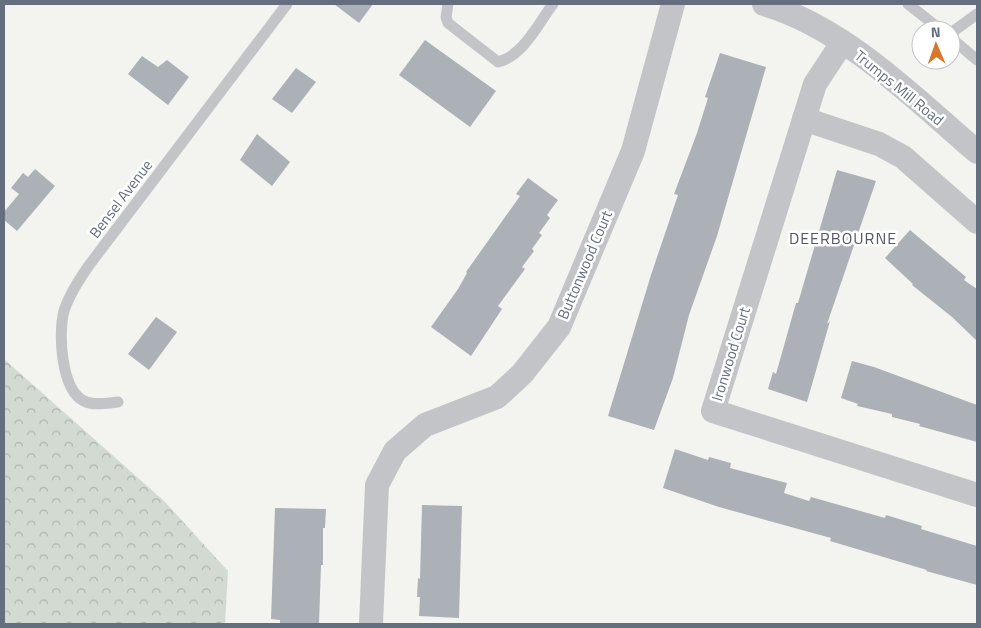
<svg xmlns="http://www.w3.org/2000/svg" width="981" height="628" viewBox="0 0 981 628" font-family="'Titillium Web',sans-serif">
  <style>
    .forest { fill: url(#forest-crowns) }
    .building { fill: #acb1b7 }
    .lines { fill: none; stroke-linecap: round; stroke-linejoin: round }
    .service { stroke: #c2c4c8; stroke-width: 11 }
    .minor { stroke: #c2c4c8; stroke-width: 24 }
    .labels { text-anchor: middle; stroke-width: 5; stroke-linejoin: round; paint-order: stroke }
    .street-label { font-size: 15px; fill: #646e7f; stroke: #fff }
    .neighbourhood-label { font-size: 16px; letter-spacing: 1px; fill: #525864; stroke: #fff }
  </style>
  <defs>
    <pattern id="forest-crowns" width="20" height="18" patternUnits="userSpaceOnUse" patternTransform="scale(1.25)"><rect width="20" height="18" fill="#d3dad1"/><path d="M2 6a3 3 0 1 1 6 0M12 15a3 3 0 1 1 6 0" fill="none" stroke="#afb5af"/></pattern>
  </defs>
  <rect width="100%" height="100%" fill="#f3f4f0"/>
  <polygon class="forest" points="4,359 164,501 228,571 225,624 4,624"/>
  <g class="building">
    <polygon points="334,4 373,4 359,23"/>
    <polygon points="425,40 496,91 470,127 399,75"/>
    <polygon points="720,53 766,67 717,236 689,315 673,378 654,430 608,416 651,275 678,195 674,194 697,133 708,98 705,97"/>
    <polygon points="142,56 158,67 167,60 189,77 168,105 128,74"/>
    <polygon points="296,68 316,82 292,113 272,99"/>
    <polygon points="257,134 290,162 272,186 240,160"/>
    <polygon points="35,169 55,186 17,231 4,220 4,212 19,194 11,188 23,173 28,177"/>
    <polygon points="837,170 876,181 827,324 830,321 807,402 768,389 773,372 776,374 796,303 798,303"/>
    <polygon points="528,178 558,200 547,215 550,218 539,233 542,235 532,249 534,251 522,267 525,269 498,306 502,309 471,356 431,327 458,289 467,273 466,272 520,196 516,194"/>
    <polygon points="910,230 966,277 964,280 977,289 977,341 952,317 912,285 913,284 885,258"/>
    <polygon points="156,317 177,332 149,370 128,354"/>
    <polygon points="852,361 874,367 977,405 977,442 919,426 920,424 892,417 892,414 857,406 858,404 841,398"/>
    <polygon points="675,449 708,460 709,457 731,463 730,468 787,483 784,493 809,501 811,497 885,518 886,515 922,526 921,529 977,546 977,585 926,571 927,570 830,541 831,538 719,507 663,488"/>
    <polygon points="422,505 462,506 459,618 419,616 420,597 417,597 418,578 420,579"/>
    <polygon points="275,508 326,509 325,528 323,528 323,565 321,565 319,624 280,624 280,620 271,619"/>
  </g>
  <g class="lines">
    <g class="service">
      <path d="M448,4L446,17L448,23L498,62C523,56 538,24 553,4"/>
      <polyline points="908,4 941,30"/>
      <polyline points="951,33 977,14"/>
      <polyline points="951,38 977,60"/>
      <path d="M118,402C107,403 94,406 84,401C61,390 58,333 64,311C69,295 80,278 90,264L287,4"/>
    </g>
    <g class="minor">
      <path d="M764,4C845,28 914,98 977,152"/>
      <polyline points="842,43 815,84 713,411 977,495"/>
      <polyline points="804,119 879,144 903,157 977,222"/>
      <polyline points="371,624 377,485 395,451 425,425 497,397 522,374 559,327 633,151 673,4"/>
    </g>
  </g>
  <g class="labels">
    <g class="street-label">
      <text transform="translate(899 88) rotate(39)" y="5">Trumps Mill Road</text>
      <text transform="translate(121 199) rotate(-53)" y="5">Bensel Avenue</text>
      <text transform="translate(585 265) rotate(-67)" y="5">Buttonwood Court</text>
      <text transform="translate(731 354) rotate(-73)" y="5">Ironwood Court</text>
    </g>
    <g class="neighbourhood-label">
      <text x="843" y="244">DEERBOURNE</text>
    </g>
  </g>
  <rect width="981" height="628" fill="none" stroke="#646e7f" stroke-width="10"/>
  <g transform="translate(936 45) rotate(358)"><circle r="24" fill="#ffffff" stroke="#c1c5cc"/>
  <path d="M0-4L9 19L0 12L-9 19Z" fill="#d7772c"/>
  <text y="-8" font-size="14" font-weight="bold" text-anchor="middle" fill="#646e7f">N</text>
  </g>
</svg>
